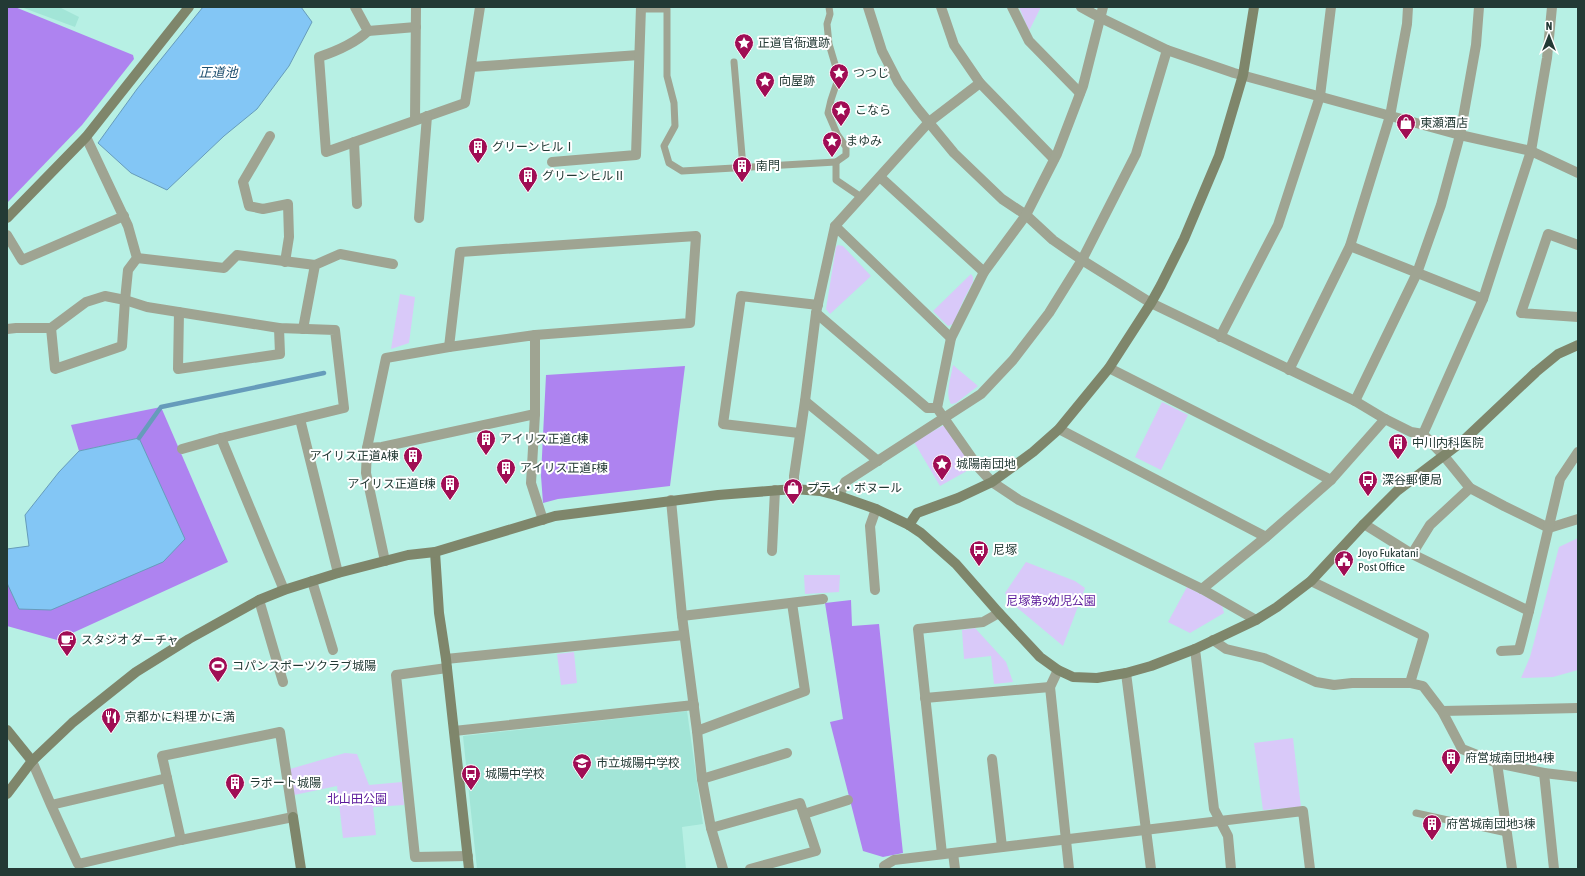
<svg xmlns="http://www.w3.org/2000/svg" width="1585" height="876" viewBox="0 0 1585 876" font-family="'Asap Condensed','Noto Sans JP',sans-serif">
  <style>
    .built { fill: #a2e5d7 }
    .green { fill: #d9c9f9 }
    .forest { fill: #ae83f0 }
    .water { fill: #83c6f5; stroke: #669cbb }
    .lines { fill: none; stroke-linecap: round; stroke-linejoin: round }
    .stream { stroke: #669cbb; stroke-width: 4.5 }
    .lane { stroke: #9fa492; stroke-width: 7 }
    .street { stroke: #9fa492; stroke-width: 10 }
    .secondary { stroke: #7f866b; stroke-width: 10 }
    .labels { text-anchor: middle; stroke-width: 4; stroke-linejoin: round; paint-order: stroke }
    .poi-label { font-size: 12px; fill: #233a35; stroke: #fff; text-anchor: start }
    .park-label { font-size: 12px; fill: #5a189a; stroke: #fff }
    .water-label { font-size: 13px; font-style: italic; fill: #1c4e6e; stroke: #fff }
  </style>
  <rect width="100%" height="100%" fill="#b7f0e4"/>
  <g class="built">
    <polygon points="21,7 59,7 79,17 75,27"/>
    <polygon points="687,711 703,824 682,827 686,869 477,869 463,736"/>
  </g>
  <g class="green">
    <polygon points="1019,7 1041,7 1029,31"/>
    <polygon points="838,245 843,246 871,276 830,314 826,309 836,247"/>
    <polygon points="971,274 973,277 973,282 964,299 953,324 948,326 933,311"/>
    <polygon points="400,294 415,297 409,343 391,349"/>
    <path d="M953,365L978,386L956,403L951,404C945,393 951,378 953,365Z"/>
    <polygon points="1162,402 1188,415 1161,470 1135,457"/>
    <polygon points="944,425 974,467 940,486 914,442"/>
    <polygon points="1578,538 1578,670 1553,677 1521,678 1530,657 1559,547"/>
    <polygon points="1026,562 1075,581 1085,588 1063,646 1009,601 1005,593"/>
    <polygon points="804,575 840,575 839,592 805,594"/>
    <polygon points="1187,587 1222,605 1224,613 1190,633 1168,622"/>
    <polygon points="975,628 1006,662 1013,682 994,684 991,656 964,659 962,630"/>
    <polygon points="574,652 577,683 561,685 557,654"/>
    <polygon points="1293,738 1301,807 1263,810 1254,743"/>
    <polygon points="345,753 357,754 369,785 402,782 404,805 373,807 376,835 343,838 337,786 294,795 290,769"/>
  </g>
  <g class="forest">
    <polygon points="7,7 15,7 133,55 134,59 82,125 7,203"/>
    <polygon points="685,366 670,486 558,499 543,503 541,476 546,375"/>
    <polygon points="161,407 228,562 57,640 7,626 7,583 19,609 139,438 79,451 71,425"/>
    <polygon points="851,600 852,626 879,624 903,853 883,857 863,851 830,722 843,719 825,603"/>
  </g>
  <g class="water">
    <polygon points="203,7 301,7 312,22 289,66 257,109 224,136 167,190 131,173 98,143 137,89"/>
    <polygon points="139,438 185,539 163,562 51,610 19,609 7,583 7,549 29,546 25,515 59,472 79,451"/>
  </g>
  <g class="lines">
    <polyline class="stream" points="139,438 161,407 324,373"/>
    <g class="lane">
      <polyline points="829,7 830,14 827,24 829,44 837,71 837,82 831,100 828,113 837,134 846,147 846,155 836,162"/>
      <polyline points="641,9 667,9 667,76 674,103 675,126 664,146 669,163 682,171 836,162 836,180 861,197"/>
      <polyline points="734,62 743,167"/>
      <polyline points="1416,813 1507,833"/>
    </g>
    <g class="street">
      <path d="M355,7L368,31C354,44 337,51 319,57L326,152L465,103L480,7"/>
      <polyline points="868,7 882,51 898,82 917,108 954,153 1002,199 1026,215 1053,240 1082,260 1151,303 1355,401 1385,419 1411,432 1423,434 1444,456 1470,488 1504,506 1549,528 1578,519"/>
      <polyline points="941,7 954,45 980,83 1054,159"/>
      <polyline points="1012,7 1029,41 1080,93"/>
      <polyline points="1081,7 1101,18 1167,50 1234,73 1460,135 1531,151 1578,173"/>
      <polyline points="1103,7 1083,86 1057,154 1026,215 984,272 951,338 937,408 979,468 992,482 1019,500 1202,589 1256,620"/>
      <polyline points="368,31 416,27"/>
      <polyline points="471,67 639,55"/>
      <polyline points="415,120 416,7"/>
      <polyline points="270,136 243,182 249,206 263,209 288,204 289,237 285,262"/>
      <polyline points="354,142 357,204"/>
      <polyline points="552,162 636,155 641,7"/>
      <polyline points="880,177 984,272"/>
      <polyline points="419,218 427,116"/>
      <polyline points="835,226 951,338"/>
      <polyline points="7,235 22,260 124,216"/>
      <polyline points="1578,245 1548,234 1521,313 1578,317"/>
      <polyline points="1350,246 1483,299"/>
      <polyline points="137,258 224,268 237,255 315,265"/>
      <polyline points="179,312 178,369 280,354 279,328"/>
      <polyline points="816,313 927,408 937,408"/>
      <polyline points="51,328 55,369 122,346 125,300 128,270 137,258 128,226 86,137"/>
      <polyline points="7,329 16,328 51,328 86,302 105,296 125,300 147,307 279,328 335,330 344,408 221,438 284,590"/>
      <polyline points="303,329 315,265 340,254 393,264"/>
      <polyline points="1220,337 1278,225 1320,96 1331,7"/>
      <polyline points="449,347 460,252 696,236 690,323 535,335"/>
      <polyline points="1109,368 1331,480"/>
      <polyline points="1289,370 1350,246 1390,116 1407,24 1408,7"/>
      <polyline points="805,401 878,461"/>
      <polyline points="1355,401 1417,273 1441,205 1460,135 1476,45 1479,7"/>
      <polyline points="300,419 338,573"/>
      <polyline points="1059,429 1266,537"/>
      <polyline points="799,433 723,424 741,296 818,305"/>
      <polyline points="1423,434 1483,299 1531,151 1547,58 1552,7"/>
      <polyline points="367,448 382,447 535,414"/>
      <polyline points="182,449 221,438"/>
      <polyline points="794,489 794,476 805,401 816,313 835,226 929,122 980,83"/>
      <polyline points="839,496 845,482 981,394 1013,360 1049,313 1082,260 1136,154 1167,50"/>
      <polyline points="671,500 682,616 697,731 702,779 711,828 723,869"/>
      <polyline points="1364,524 1412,554 1529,611 1560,479 1578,452"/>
      <polyline points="772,551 775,490"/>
      <polyline points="1412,554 1430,525 1470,488"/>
      <polyline points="385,561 366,473 367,448 386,358 449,347 535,335 535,414 531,483 543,520"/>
      <polyline points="312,581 333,650"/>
      <polyline points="1311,581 1424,636 1410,683"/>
      <polyline points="1202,589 1266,537 1331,480 1385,419"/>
      <polyline points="875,590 870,526 876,509"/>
      <polyline points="259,600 283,682"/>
      <polyline points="682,616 823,599"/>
      <polyline points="1213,640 1226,649 1264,658 1316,682 1334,685 1352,683 1410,683 1423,686 1442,711 1462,749 1497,763 1544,773 1578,777"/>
      <polyline points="1195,649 1214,809 1228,836 1231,869"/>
      <polyline points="1501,651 1519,650 1529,611"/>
      <polyline points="446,659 684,635"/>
      <polyline points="447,668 396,675 415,857 468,856"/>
      <polyline points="1058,670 1050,687 1069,869"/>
      <polyline points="1126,673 1151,869"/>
      <polyline points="925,698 1050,687"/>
      <polyline points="1442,711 1578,708"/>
      <polyline points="454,731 694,705"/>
      <polyline points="697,731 805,691 792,603"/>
      <polyline points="992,759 1002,847"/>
      <polyline points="32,761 51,805 78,864 181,840 293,817 280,732 162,756 167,778 51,805"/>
      <polyline points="1497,763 1512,869"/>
      <polyline points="1544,773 1554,869"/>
      <polyline points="167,778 181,840"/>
      <polyline points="702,779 787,753"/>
      <polyline points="804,814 848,800"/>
      <polyline points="711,828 800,803 816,851 750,869"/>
      <polyline points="953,853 955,869"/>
      <polyline points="942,854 918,629 983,622 999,613"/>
      <polyline points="885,869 884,866 894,860 1303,811 1310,869"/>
    </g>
    <g class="secondary">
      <polyline points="7,218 86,137 189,7"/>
      <polyline points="909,525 917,513 958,498 992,482 1033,452 1059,429 1109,368 1151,303 1161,285 1184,239 1219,156 1243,75 1254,7"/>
      <polyline points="435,552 439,613 446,659 469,869"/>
      <polyline points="7,730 32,761"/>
      <polyline points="7,794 32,761 72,723 136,672 189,639 259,600 284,590 338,573 408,555 435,552 555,516 718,495 794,489 820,491 839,496 876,509 909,525 921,533 956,564 999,613 1040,657 1058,670 1073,677 1097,678 1126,673 1151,666 1195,649 1256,620 1277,607 1311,581 1364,524 1397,491 1463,441 1536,372 1558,354 1578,345"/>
      <polyline points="293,817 301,869"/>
    </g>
  </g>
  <defs>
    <g id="sight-pin" transform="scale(1)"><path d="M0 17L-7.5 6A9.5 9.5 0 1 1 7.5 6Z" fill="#a00d54" stroke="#fff"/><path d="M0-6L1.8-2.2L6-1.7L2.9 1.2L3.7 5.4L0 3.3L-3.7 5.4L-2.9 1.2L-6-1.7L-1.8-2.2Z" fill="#fff"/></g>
    <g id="shop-pin" transform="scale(1)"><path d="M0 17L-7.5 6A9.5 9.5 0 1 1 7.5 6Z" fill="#a00d54" stroke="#fff"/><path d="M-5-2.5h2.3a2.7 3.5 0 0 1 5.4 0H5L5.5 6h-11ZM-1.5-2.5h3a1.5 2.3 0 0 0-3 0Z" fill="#fff"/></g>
    <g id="building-pin" transform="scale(1)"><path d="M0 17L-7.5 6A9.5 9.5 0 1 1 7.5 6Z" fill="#a00d54" stroke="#fff"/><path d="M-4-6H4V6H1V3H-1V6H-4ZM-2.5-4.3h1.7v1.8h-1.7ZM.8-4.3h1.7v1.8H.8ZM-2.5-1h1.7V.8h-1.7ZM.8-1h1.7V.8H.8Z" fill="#fff"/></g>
    <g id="bus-pin" transform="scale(1)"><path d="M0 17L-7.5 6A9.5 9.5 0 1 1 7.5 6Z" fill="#a00d54" stroke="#fff"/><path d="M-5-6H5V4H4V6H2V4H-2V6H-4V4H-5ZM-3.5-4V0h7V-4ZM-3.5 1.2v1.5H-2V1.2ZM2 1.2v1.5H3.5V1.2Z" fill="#fff"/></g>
    <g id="civic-pin" transform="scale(1)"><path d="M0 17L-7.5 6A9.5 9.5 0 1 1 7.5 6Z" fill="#a00d54" stroke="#fff"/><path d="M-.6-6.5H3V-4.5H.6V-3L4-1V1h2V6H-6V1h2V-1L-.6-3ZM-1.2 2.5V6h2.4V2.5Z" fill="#fff"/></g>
    <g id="cafe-pin" transform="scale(1)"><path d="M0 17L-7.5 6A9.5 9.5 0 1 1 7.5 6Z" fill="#a00d54" stroke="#fff"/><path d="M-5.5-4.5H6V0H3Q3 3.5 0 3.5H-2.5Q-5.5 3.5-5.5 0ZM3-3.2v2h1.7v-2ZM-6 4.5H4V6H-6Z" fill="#fff"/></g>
    <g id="stadium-pin" transform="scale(1)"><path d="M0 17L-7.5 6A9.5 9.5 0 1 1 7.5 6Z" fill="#a00d54" stroke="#fff"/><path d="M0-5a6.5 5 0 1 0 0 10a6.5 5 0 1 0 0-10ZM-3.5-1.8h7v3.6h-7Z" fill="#fff"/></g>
    <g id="restaurant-pin" transform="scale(1)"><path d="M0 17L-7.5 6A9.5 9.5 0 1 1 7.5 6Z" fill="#a00d54" stroke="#fff"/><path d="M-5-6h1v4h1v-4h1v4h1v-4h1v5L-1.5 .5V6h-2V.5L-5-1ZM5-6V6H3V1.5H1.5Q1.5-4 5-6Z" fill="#fff"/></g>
    <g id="school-pin" transform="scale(1)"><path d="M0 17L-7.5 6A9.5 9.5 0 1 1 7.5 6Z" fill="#a00d54" stroke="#fff"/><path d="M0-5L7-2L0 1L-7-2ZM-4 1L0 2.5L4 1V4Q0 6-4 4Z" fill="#fff"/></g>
  </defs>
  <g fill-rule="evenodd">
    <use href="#sight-pin" x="744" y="43"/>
    <use href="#sight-pin" x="839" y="73"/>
    <use href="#sight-pin" x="765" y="81"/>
    <use href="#sight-pin" x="841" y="110"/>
    <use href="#shop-pin" x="1406" y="123"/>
    <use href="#sight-pin" x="832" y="141"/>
    <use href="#building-pin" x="478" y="147"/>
    <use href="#building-pin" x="742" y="166"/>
    <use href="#building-pin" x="528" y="176"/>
    <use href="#building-pin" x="486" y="439"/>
    <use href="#building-pin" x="1398" y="443"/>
    <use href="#building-pin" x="413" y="456"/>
    <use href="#sight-pin" x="942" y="464"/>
    <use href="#building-pin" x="506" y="468"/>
    <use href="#bus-pin" x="1368" y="480"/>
    <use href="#building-pin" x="450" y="484"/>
    <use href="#shop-pin" x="793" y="488"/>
    <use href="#bus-pin" x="979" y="550"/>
    <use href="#civic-pin" x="1344" y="560"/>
    <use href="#cafe-pin" x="67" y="640"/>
    <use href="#stadium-pin" x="218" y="666"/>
    <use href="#restaurant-pin" x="111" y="717"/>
    <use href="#building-pin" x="1451" y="758"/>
    <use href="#school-pin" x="582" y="763"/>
    <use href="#bus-pin" x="471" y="774"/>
    <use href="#building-pin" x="235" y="783"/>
    <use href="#building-pin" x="1432" y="824"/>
  </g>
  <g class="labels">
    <g class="poi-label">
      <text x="758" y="47">正道官衙遺跡</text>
      <text x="853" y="77">つつじ</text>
      <text x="779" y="85">向屋跡</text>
      <text x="855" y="114">こなら</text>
      <text x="1420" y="127">東瀬酒店</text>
      <text x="846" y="145">まゆみ</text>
      <text x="492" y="151">グリーンヒルⅠ</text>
      <text x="756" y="170">南門</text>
      <text x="542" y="180">グリーンヒルⅡ</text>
      <text x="500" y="443">アイリス正道C棟</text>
      <text x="1412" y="447">中川内科医院</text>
      <text x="399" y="460" text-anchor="end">アイリス正道A棟</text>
      <text x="956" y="468">城陽南団地</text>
      <text x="520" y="472">アイリス正道F棟</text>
      <text x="1382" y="484">深谷郵便局</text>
      <text x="436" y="488" text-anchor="end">アイリス正道E棟</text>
      <text x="807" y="492">プティ・ボヌール</text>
      <text x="993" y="554">尼塚</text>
      <text x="1358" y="557">Joyo Fukatani<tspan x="1358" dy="14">Post Office</tspan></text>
      <text x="81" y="644">スタジオ ダーチャ</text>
      <text x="232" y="670">コパンスポーツクラブ城陽</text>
      <text x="125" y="721">京都かに料理 かに満</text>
      <text x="1465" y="762">府営城南団地4棟</text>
      <text x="596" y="767">市立城陽中学校</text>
      <text x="485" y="778">城陽中学校</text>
      <text x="249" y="787">ラポート城陽</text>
      <text x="1446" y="828">府営城南団地3棟</text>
    </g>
    <g class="park-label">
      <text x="1051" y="605">尼塚第9幼児公園</text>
      <text x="357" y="803">北山田公園</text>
    </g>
    <g class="water-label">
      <text x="218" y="77">正道池</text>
    </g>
  </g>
  <rect width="1585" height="876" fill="none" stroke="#233a35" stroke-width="16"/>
  <g transform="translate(1549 36)" stroke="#ffffff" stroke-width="3" paint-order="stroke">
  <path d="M0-3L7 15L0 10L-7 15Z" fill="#233a35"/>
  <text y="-6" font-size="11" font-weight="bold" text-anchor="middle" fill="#233a35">N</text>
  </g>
</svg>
